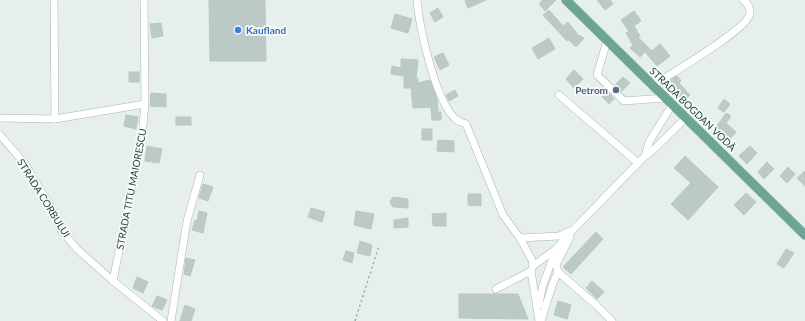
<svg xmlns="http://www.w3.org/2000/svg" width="805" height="321" viewBox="0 0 805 321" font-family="Lato,sans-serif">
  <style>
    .building { fill: #bbcac4; stroke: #b8c9c2 }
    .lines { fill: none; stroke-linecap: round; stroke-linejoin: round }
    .minor-casing { stroke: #a8b8b2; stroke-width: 8 }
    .major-casing { stroke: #c2cac8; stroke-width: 10 }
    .path { stroke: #86b3a5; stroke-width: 1.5; stroke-dasharray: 2 3; stroke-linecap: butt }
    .minor { stroke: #fff; stroke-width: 7 }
    .major { stroke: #6aa596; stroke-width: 9 }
    .shop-dot { fill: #3f7fe0; stroke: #f7fbf9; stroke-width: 1.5 }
    .service-dot { fill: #5c6f8a; stroke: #f7fbf9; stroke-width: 1.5 }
    .labels { text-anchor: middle; stroke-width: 3.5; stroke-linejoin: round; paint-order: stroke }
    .shop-label { font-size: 10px; font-weight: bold; fill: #366cbe; stroke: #f7fbf9; text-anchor: start }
    .service-label { font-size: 10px; font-weight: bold; fill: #4e5e75; stroke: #f7fbf9; text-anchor: end }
    .street-label { font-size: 10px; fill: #24423a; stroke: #f7fbf9 }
  </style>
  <rect width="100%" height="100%" fill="#e6efeb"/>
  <g class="building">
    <polygon points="209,0 265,0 266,61 210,61"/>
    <polygon points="465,0 486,0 468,8"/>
    <polygon points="543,0 556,0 545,11 539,4"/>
    <polygon points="597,0 610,0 613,4 605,10"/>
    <polygon points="438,8 443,17 435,22 430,13"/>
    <polygon points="549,10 563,26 568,22 578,35 584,38 576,47 569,40 567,41 543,15"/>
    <polygon points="634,11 641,21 634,26 640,36 638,37 652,51 660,44 670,56 657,66 645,52 640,57 630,48 633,45 626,33 629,31 621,20"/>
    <polygon points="395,14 412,19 408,33 391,28"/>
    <polygon points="161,23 163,36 152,38 150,24"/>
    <polygon points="549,38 555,49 538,59 532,48"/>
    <polygon points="443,53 449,65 440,70 434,57"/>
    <polygon points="401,59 418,60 416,78 418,78 418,83 430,80 437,99 438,112 441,112 441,120 432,120 431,107 413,108 411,88 404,88 404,76 391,74 392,66 401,68"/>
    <polygon points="574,70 583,79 574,88 566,79"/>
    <rect x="129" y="72" width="10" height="10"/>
    <polygon points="677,76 681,81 679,83 690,95 684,101 666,83"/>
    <polygon points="623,77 630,83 621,92 615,85"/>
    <polygon points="455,90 458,96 449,101 446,95"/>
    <polygon points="608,92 614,99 609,104 602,97"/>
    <polygon points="151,93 166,94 166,107 150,106"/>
    <polygon points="724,99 730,104 724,112 718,108"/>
    <polygon points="726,113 731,116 726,123 736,132 730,139 715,129"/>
    <polygon points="126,115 138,117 136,129 124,126"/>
    <rect x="176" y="117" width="15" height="8"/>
    <rect x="422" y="129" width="10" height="11"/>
    <polygon points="438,140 454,141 454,152 437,151"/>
    <polygon points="147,146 162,149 159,163 145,161"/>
    <polygon points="750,146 757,153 747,164 739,156"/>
    <polygon points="685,156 718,187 688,220 671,204 691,183 674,168"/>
    <polygon points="767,162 774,169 764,179 758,172"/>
    <polygon points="788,167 795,174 787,183 780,176"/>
    <polygon points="805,171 805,186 797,178"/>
    <polygon points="203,184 213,187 208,201 199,198"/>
    <polygon points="746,193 756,202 744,215 734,205"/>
    <polygon points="468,194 481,194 481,206 468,205"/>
    <polygon points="393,197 408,199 408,208 393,207 390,202"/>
    <polygon points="311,208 325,212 322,222 308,217"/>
    <polygon points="199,211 207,213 203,233 192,230 195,220 197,221"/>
    <polygon points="356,211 374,214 371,229 354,225"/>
    <polygon points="446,213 446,226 433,226 432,214"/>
    <polygon points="408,218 408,227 394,228 394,220"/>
    <polygon points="596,232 603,239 571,274 563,267"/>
    <polygon points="360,241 372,245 370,256 357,253"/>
    <polygon points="786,249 794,253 784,268 777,264"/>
    <polygon points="346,251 354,253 352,263 343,260"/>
    <polygon points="186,258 195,260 190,276 184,274"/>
    <polygon points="137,277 148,282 143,293 133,288"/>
    <polygon points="592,281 604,292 597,299 586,288"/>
    <polygon points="459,294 518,294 528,319 459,318"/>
    <polygon points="157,296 167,300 162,310 152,306"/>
    <polygon points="558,301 571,305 567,319 554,315"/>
    <polygon points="185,305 195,309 191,321 180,321"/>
  </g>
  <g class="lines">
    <g class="minor-casing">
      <g id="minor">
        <polyline points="54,0 55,119"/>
        <path d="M417,0C419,26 436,106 458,121C460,122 464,123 466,124L503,215L520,238L532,260L533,266L531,271L539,321"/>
        <polyline points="607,41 597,75 624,101 665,98"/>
        <path d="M652,86C670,74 743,32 749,16C752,10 748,3 743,0"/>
        <polyline points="559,95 638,163"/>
        <polyline points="0,118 55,119 145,104"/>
        <polyline points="0,135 25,164 53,211 61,230 77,249 113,281 163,321"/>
        <polyline points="645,156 649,142 672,105"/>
        <polyline points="570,237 556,265 558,272 596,305 612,321"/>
        <polyline points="520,238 559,236 570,231"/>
        <polyline points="533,266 556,249"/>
        <polyline points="113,281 142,135 145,104 144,0"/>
        <polyline points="496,289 531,271"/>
        <polyline points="539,305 542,288 556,249 568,235 645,156 651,152 686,118"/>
        <polyline points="171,321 187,221 200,175"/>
        <polyline points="541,321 553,283 558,272"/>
      </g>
    </g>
    <g class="major-casing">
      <polyline id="major" points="566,0 805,235"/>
    </g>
    <polyline class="path" points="355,321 379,246"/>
    <use href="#minor" class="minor"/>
    <use href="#major" class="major"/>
  </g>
  <circle class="shop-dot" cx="238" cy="30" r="4"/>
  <circle class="service-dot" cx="616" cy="90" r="4"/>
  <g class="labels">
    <g class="shop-label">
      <text x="246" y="34">Kaufland</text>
    </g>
    <g class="service-label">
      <text x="608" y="94">Petrom</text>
    </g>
    <g class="street-label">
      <text transform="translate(693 109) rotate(44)" y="4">STRADA BOGDAN VODĂ</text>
      <text transform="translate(131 189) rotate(-79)" y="4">STRADA TITU MAIORESCU</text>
      <text transform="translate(44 198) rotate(58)" y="4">STRADA CORBULUI</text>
    </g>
  </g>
</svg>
